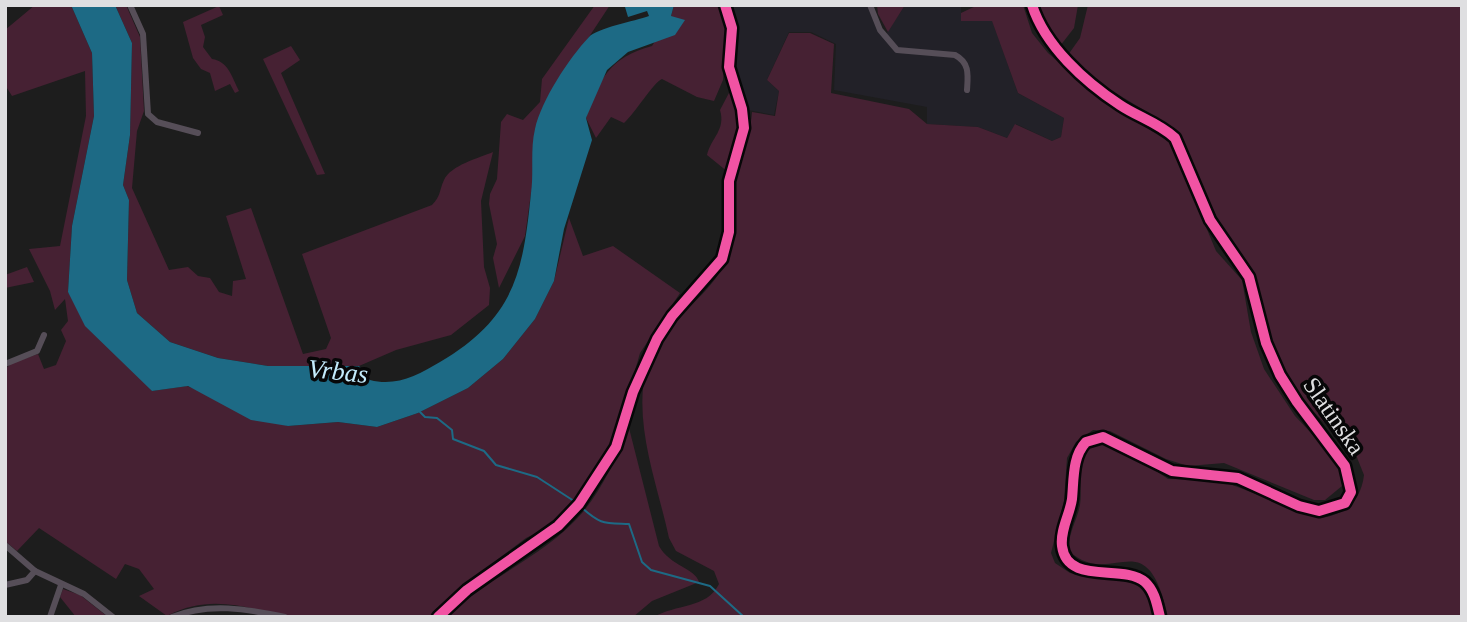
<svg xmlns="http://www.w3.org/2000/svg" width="1467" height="622" viewBox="0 0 1467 622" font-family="'Times New Roman',serif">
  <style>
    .built { fill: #222128 }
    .green { fill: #462133 }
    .water { fill: #1d6a85 }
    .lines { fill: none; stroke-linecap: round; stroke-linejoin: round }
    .stream { stroke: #1d6a85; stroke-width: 2 }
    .minor { stroke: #564e58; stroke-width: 6 }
    .tertiary { stroke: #564e58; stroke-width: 8 }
    .cycleway-casing { stroke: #070708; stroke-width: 15 }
    .cycleway { stroke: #f153a3; stroke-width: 10 }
    .labels { text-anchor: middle; stroke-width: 7; stroke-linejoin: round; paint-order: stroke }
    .street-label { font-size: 24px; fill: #dfdfe1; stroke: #070708 }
    .water-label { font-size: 26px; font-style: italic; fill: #c3ebfc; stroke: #070708 }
  </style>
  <rect width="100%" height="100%" fill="#1d1d1d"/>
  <polygon class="built" points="725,5 870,5 885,36 905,5 961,5 961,21 992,20 1018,93 1064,118 1061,137 1052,141 1016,124 1007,138 978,127 927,124 927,107 834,90 836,44 811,32 789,32 767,80 779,91 774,115 743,109 731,79 735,37"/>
  <g class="green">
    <path d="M35,5H71L92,53L94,116L72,226L68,292L152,391L187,386L288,426L338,422L377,427L418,413L468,388L503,359L535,319L554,281L569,218L583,256L613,246L680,293L640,353L617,434L576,499L548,527L526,538L465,584L432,617C389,617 345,620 303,617C252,613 217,590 167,616L139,596L154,589L139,569L125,564L116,579L39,528L17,551L5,541V369L12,363L38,354L44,369L56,365L66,341L61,330L68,321L65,299L55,310L50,291L29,249L60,246L86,116L85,71L12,96L5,85V30Z"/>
    <path d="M115,5H126L140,37L144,111L137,131L132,188L169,270L188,267L198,276L210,278L219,292L232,296L233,281L246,279L226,216L251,208L303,354L326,349L331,338L302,254L432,205C441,196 439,191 444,180C451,165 479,158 493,152L481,201L484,267L490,288L489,305L451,335L396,350L359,366H268L218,358L170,342L137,313L127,280L129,200L123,185L130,135L132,43Z"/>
    <polygon points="595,5 610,5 585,43 531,193 525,236 499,288 493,258 497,244 489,204 490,194 497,179 501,122 507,114 523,120 540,102 542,79"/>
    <path d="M674,5H718L727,31L723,80L714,101L697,97L662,79C653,83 636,112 624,123L611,117L596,138L586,118C599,79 610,57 652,46L671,16Z"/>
    <polygon points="877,5 905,5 888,32 878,14"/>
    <path d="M978,5H1023L1032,33L1048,53L1102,100L1171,143L1216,251L1242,280L1251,332L1264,369L1295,416L1331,454L1342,472V486L1325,500H1314L1224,463L1188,466L1166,459L1110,431L1093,430L1076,442L1067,458L1064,501L1051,553L1055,563L1070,573L1136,580L1147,592L1153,617H654C675,604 707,609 719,584L714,571L676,551L669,538C657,482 632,422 647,365C656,327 700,305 719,273C737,243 731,212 736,179C740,155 750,140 752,112L775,116L779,91L767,80L789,33H810L834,44L831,93L909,109L927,124L978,127L1007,138L1015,124L1052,141L1061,137L1064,118L1018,93L992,21H961V13Z"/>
    <polygon points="1036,5 1078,5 1074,28 1060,46 1046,27"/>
    <path d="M1088,5H1462V617H1168C1146,518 1114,590 1070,552C1066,537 1077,521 1080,505C1083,485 1075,463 1087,445L1103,440L1118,445L1168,479L1219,480L1320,518C1345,515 1361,501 1364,475L1356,455L1301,399L1282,370L1267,334L1254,275L1220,225L1177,130L1104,86L1068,55L1080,38Z"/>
    <path d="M219,6L223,15L201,25L205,37L203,47L212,59C228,61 232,77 239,91L235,93L230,84L215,91L210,73L201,69L193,58L183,22Z"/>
    <polygon points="291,46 300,60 281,73 325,174 317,175 263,59"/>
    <path d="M730,91L741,121L728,172L707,155C711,138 726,130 720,110Z"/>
    <polygon points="27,267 34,282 5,288 5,275"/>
    <path d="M629,428L659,546C670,566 695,568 699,582L652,601L633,617H447C487,577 546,556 583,512C603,488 617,456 629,428Z"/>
    <polygon points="63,589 80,595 108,617 76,617 60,597"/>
  </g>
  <path class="water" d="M71,5H115L132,43L130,135L123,185L129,200L127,280L137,313L170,342L218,358L268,366H359L370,380C396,387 418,375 440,362C514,318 523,274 531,193C534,172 530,149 535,129C541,101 569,58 589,37C597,28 635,21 649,16L647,11L628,17L625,7L674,5L671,16L685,20L675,35L628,52L607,70L586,118L592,140L564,229L554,281L535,319L503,359L468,388L418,413L377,427L338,422L288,426L251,420L188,386L152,391L85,326L68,292L72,226L94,116L92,53Z"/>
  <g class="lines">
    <g class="stream">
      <polyline points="420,412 425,417 437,418 452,430 453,439 484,451 496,465 537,477 577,503"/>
      <path d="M581,507C601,525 604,523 629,524L642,562L651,570L710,586L744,617"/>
    </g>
    <g class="minor">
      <polyline points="130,5 143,34 148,114 157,122 198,133"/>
      <path d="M870,5L880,30L897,50L955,55C970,63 968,75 967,90"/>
      <polyline points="5,364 37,351 44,335"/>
      <polyline points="5,545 35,571 84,594 113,617"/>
      <polyline points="5,585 27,580 35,571"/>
      <polyline points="50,617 61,585"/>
      <path d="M172,617C209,602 247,609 285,617"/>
    </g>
    <g class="tertiary">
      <path d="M1032,5C1045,46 1085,82 1120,105C1138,117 1159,123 1175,138L1210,220L1249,277L1266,343L1280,375L1297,402L1345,466L1351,492L1345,503L1319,511L1299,506L1238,478L1172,471L1103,437L1086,442C1072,457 1074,479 1072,499C1070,514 1060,530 1062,546C1067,586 1123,563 1145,582C1155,591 1157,605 1160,617"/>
      <polyline points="438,617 467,590 558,526 579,504 616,447 633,392 657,339 672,316 722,259 729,232 729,181 744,128 742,109 729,67 732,28 725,5"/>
    </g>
    <g class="cycleway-casing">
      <g id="cycleway">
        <path d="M1032,5C1045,46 1085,82 1120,105C1138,117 1159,123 1175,138L1210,220L1249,277L1266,343L1280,375L1297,402L1345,466L1351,492L1345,503L1319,511L1299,506L1238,478L1172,471L1103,437L1086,442C1072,457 1074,479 1072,499C1070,514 1060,530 1062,546C1067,586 1123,563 1145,582C1155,591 1157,605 1160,617"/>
        <polyline points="438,617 467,590 558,526 579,504 616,447 633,392 657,339 672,316 722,259 729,232 729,181 744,128 742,109 729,67 732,28 725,5"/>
      </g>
    </g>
    <use href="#cycleway" class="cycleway"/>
  </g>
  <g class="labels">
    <g class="street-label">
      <text transform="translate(1334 416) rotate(55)" y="8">Slatinska</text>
    </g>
    <g class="water-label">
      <text transform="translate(338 371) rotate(6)" y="9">Vrbas</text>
    </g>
  </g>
  <rect width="1467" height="622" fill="none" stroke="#dfdfe1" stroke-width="14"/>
</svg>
